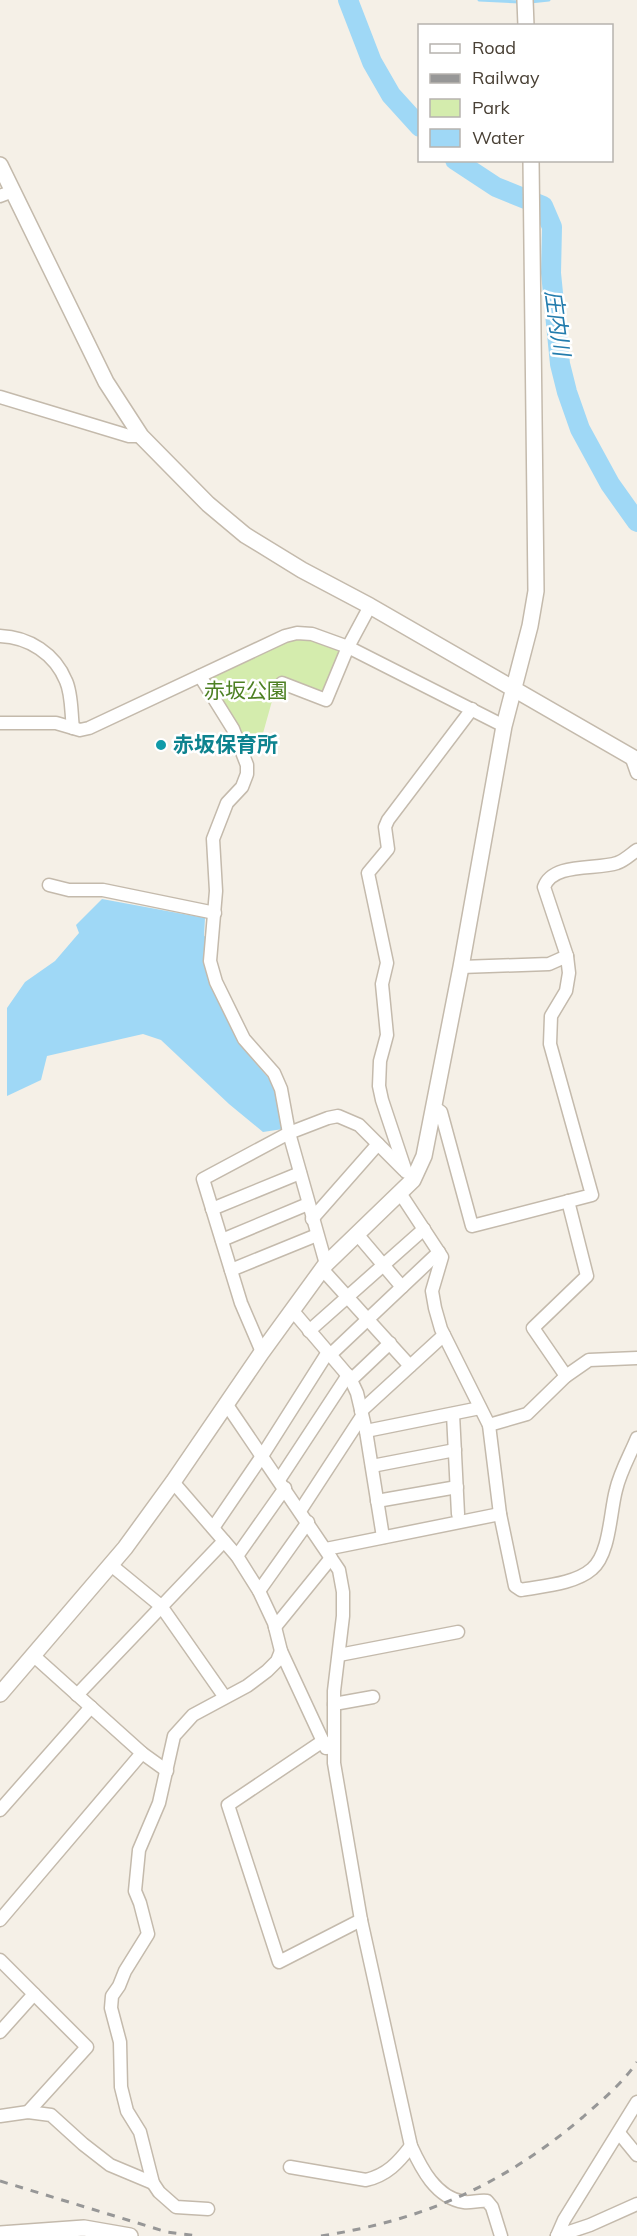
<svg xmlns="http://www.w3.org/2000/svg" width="637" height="2236" viewBox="0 0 637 2236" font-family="Mulish,'Noto Sans JP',sans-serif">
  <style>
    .green { fill: #d4ecad }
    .water { fill: #9fd8f6 }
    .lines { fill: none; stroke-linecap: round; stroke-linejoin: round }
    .stream { stroke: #9fd8f6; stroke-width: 3 }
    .river { stroke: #9fd8f6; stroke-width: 20 }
    .minor-casing { stroke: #c4baac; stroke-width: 15 }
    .tertiary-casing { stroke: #c4baac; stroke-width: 18 }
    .minor { stroke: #fff; stroke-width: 12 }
    .tertiary { stroke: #fff; stroke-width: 15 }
    .rail { stroke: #979797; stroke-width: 3; stroke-dasharray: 8 8; stroke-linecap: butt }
    .culture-dot { fill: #0f9aa8; stroke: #fff; stroke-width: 2 }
    .labels { text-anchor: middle; stroke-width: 5; stroke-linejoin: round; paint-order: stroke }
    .park-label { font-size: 21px; fill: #4d8023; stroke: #fff }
    .culture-label { font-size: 21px; font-weight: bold; fill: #0d838f; stroke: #fff; text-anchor: start }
    .water-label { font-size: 22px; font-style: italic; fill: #237cad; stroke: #fff }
  </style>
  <rect width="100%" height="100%" fill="#f5f0e7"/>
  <polygon class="green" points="309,637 345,650 325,695 279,676 260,744 246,749 207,678 291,640"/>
  <polygon class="water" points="102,899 205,918 204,936 207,937 206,965 208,978 240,1045 271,1081 278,1093 283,1129 263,1132 229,1104 161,1040 143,1034 47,1056 41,1080 7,1096 7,1008 25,982 55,961 79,933 76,925"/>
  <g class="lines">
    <g class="stream">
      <polyline points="479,0 520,2"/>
      <polyline points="530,2 549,0"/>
    </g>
    <g class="river">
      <polyline points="348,0 372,62 391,95 420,127"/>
      <polyline points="455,160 496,187 543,206 552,227 551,273 560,364 567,392 580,429 610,484 637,522"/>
    </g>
    <g class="minor-casing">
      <g id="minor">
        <polyline points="0,196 13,191"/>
        <polyline points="0,397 129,436 141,436"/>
        <path d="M0,636C29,637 55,654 66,681C72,694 71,713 73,728"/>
        <polyline points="200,676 233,729 247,765 247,774 242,787 227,803 213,839 216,891 210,961 216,982 244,1039 274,1073 281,1089 289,1133 326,1264"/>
        <polyline points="282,683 326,700 348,647 370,606"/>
        <polyline points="0,723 56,723 80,730 89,728 285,636 297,633 312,634 348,647 504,726"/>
        <polyline points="631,756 637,773"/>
        <polyline points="49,885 69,890 103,890 215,913"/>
        <polyline points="461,967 549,964 567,956"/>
        <path d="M434,1107L441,1112L472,1226L592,1195L550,1044L551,1016L566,991L569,973L567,956L544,887C553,862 597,870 617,863C624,861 631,854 637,850"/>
        <polyline points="406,1172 382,1100 379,1086 380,1061 387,1035 382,984 387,963 368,873 388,849 385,827 388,820 472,709"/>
        <path d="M400,1193L442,1257L432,1291L435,1308L441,1329L489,1425L500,1514L515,1586L521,1590C542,1586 575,1584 592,1569C610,1554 610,1512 616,1490C620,1472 630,1455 637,1438"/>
        <polyline points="212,1209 300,1173"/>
        <polyline points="312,1219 378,1144"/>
        <polyline points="357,1234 402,1287"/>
        <polyline points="222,1240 308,1204"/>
        <polyline points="322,1269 410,1366"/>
        <polyline points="231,1270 317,1235"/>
        <polyline points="292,1310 350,1378 357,1393 366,1431 383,1537"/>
        <polyline points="309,1331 424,1229"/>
        <polyline points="262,1352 241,1303 203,1179 289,1133 328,1118 338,1116 359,1125 404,1170"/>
        <polyline points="330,1355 439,1252"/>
        <polyline points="566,1376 533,1328 587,1276 568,1201"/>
        <polyline points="351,1380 390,1343"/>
        <path d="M227,1405L339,1570L343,1592V1616L334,1691V1763L361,1920L411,2146C421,2168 436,2198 464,2202C471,2203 479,2200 487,2201L492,2207L501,2236"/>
        <polyline points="361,1411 444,1335"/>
        <polyline points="453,1414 458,1514"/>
        <polyline points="489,1425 527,1414 566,1376 589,1360 637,1358"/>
        <polyline points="366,1431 480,1408"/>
        <polyline points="372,1466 455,1450"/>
        <polyline points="279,1480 348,1375"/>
        <polyline points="173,1482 237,1556 259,1591 274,1623 281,1651 326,1748"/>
        <polyline points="377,1501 457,1487"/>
        <polyline points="300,1511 362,1416"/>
        <polyline points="213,1528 262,1456 328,1352"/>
        <polyline points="326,1549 500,1514"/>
        <polyline points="237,1556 285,1488"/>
        <polyline points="111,1565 161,1606 224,1696"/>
        <polyline points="259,1591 308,1522"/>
        <polyline points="275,1627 331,1558"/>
        <polyline points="339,1655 458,1632"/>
        <polyline points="34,1656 142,1753 167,1771"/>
        <polyline points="77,1695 224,1541"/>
        <polyline points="334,1704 373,1697"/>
        <polyline points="323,1741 228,1805 279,1962 361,1920"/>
        <polyline points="0,1810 91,1707"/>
        <polyline points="0,1920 142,1753"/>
        <polyline points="0,1960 34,1994 0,2032"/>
        <polyline points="28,2112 87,2047 34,1994"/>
        <polyline points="0,2116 28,2112 51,2115 83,2144 110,2165 153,2183"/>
        <polyline points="619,2133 637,2155"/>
        <path d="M290,2167L366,2180C387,2175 398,2163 411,2146"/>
        <polyline points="208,2209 176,2207 159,2192 153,2183 140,2132 127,2111 121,2087 120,2042 111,2008 112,1996 119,1986 125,1971 148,1934 140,1903 135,1891 139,1850 159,1803 174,1736 193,1715 247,1686 267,1671 277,1661 281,1651"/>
        <polyline points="557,2236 564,2220 637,2102"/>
        <polyline points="557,2236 590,2225 637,2204"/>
      </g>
    </g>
    <g class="tertiary-casing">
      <g id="tertiary">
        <polyline points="525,0 526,26"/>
        <polyline points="0,165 106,382 141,436 208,504 245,535 302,570 370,606 637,760"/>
        <polyline points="0,1694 125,1548 173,1482 262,1352 326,1264 413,1180 424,1156 461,967 504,726 530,626 536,591 531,160"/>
        <polyline points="0,2234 84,2228 130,2236"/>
      </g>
    </g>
    <use href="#minor" class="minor"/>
    <use href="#tertiary" class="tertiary"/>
    <g class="rail">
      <polyline points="0,2181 167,2232 198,2236"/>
      <path d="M321,2236C424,2220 503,2185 583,2117C602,2100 622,2084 637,2062"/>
    </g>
  </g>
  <circle class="culture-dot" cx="161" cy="745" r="6"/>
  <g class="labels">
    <g class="park-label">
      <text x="246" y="698">赤坂公園</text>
    </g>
    <g class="culture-label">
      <text x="173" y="752">赤坂保育所</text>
    </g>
    <g class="water-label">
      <text transform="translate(558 323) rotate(82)" y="8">庄内川</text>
    </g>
  </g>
  <rect x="418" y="24" width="195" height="138" fill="#ffffff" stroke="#b6b3ae" stroke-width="1.5"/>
  <rect x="430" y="44" width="30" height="9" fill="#ffffff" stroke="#b6b3ae" stroke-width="1.5"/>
  <text x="472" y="54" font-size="18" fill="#494035">Road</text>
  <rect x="430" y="74" width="30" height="9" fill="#979797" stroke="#b6b3ae" stroke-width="1.5"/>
  <text x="472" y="84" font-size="18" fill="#494035">Railway</text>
  <rect x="430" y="99" width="30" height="18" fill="#d4ecad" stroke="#b6b3ae" stroke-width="1.5"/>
  <text x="472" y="114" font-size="18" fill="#494035">Park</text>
  <rect x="430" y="129" width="30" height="18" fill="#9fd8f6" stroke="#b6b3ae" stroke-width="1.5"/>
  <text x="472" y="144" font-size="18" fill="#494035">Water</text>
</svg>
